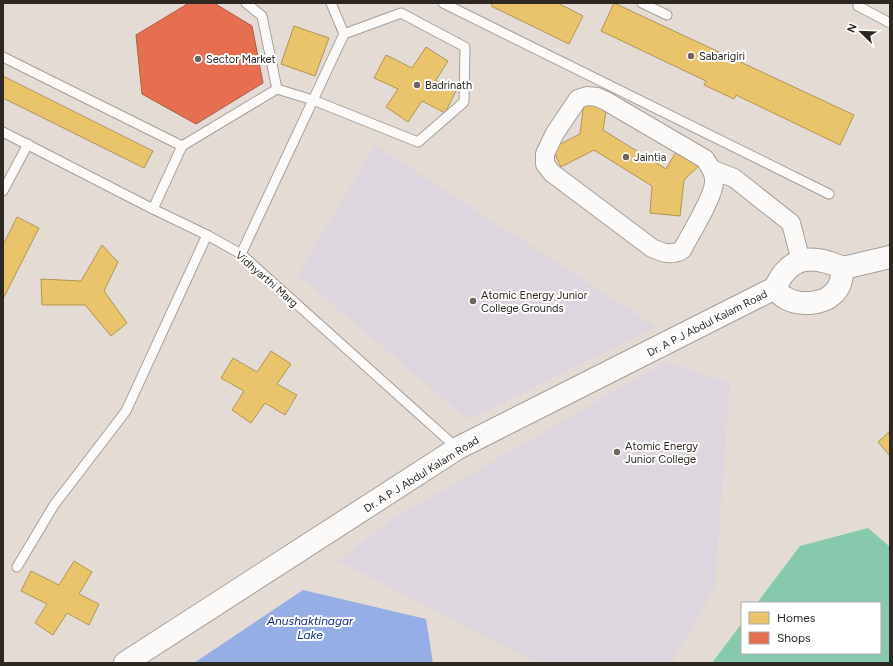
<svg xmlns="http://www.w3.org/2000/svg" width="893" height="666" viewBox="0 0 893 666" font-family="Figtree,sans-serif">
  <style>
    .education { fill: #ded6de }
    .forest { fill: #86c9ac }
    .water { fill: #96aee6 }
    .homes { fill: #e9c46a; stroke: #b19554 }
    .shops { fill: #e76f51; stroke: #af5a43 }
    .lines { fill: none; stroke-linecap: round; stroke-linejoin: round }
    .service-casing { stroke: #a59f99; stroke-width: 11 }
    .minor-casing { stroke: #a59f99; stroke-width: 20 }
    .tertiary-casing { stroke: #a59f99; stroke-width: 24 }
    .service { stroke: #fbfaf9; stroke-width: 9 }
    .minor { stroke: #fbfaf9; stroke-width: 18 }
    .tertiary { stroke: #fbfaf9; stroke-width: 22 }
    .poi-dot { fill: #6d6760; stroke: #fff; stroke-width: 1.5 }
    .labels { text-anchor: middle; stroke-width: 4; stroke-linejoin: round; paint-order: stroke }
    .poi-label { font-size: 11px; fill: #2d2822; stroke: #fff; text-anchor: start }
    .street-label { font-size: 11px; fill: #2d2822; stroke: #fff }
    .water-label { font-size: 12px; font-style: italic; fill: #0e2c8a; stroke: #fff }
  </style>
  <rect width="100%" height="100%" fill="#e4dcd4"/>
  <g class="education">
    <polygon points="375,145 657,327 467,419 298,275"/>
    <polygon points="665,362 730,383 715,588 672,663 537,663 338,561 391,520"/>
  </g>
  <polygon class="forest" points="868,528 890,547 890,663 712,663 742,623 742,653 880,653 880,603 757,603 800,546"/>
  <polygon class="water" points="303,590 426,619 433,663 194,663"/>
  <g class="homes">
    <polygon points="493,3 558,3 583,16 569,44 491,6"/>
    <polygon points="614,3 854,115 840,145 736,95 734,99 704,85 706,81 601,31"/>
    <polygon points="294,26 329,38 315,76 281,64"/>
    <polygon points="426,47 448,61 436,80 456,91 445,113 422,101 408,122 386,107 398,89 374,78 386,55 412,68"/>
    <polygon points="3,76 153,151 144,168 3,98"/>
    <polygon points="584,102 607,105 603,130 666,169 680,145 701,164 684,180 680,216 650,213 652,186 594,150 561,167 552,148 580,134"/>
    <polygon points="17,217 39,228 3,299 3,245"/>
    <polygon points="102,245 118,262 104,291 127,323 111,336 85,305 42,305 41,279 81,281"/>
    <polygon points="271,351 291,364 277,384 297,395 285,415 265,403 251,423 232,410 244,391 221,378 233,358 257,372"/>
    <polygon points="890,431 890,456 878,442"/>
    <polygon points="74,561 92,572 79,594 99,604 89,625 67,613 53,635 35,623 47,604 21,591 31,571 59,585"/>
  </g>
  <polygon class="shops" points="189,3 214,3 252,26 263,83 196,124 142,94 136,35"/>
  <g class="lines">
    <g class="service-casing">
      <g id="service">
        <polyline points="246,3 262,16 277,89 313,100 418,142 464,102 465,47 401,13 344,34"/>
        <polyline points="443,3 829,194"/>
        <polyline points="642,3 667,15"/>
        <polyline points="858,6 890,23"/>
        <polyline points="3,57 182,146"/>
        <polyline points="3,132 153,209 207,235 241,254 457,448"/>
        <polyline points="3,191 28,144"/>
        <polyline points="153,209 182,146 277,89"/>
        <polyline points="241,254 344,34 331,3"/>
        <polyline points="17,567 54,505 126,411 207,235"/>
      </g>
    </g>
    <g class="minor-casing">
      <g id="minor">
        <path d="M587,96L597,97L606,101L705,159C709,165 715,173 714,182C714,196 690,235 682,250C671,256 663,253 652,248L552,173L545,164V154L555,133L578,99Z"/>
        <polyline points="711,169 734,178 791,223 801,261"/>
      </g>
    </g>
    <g class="tertiary-casing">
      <g id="tertiary">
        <polyline points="843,268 890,257"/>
        <path d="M775,288C778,291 780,295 784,297C797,306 822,305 833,294C841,287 842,277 843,268"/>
        <path d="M775,288C790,255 812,254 843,268"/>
        <polyline points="125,663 458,448 775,288"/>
      </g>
    </g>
    <use href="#service" class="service"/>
    <use href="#minor" class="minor"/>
    <use href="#tertiary" class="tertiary"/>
  </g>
  <g class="poi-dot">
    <circle cx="691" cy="56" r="4"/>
    <circle cx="198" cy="59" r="4"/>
    <circle cx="417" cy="85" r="4"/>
    <circle cx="626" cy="157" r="4"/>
    <circle cx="473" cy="301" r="4"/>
    <circle cx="617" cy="452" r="4"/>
  </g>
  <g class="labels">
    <g class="poi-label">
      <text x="699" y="60">Sabarigiri</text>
      <text x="206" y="63">Sector Market</text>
      <text x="425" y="89">Badrinath</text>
      <text x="634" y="161">Jaintia</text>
      <text x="481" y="299">Atomic Energy Junior<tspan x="481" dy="13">College Grounds</tspan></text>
      <text x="625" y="450">Atomic Energy<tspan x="625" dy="13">Junior College</tspan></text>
    </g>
    <g class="street-label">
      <text transform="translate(267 279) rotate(41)" y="4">Vidhyarthi Marg</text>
      <text transform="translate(707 323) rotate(-27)" y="4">Dr. A P J Abdul Kalam Road</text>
      <text transform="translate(421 474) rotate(-32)" y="4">Dr. A P J Abdul Kalam Road</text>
    </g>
    <g class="water-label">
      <text x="310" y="625">Anushaktinagar<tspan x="310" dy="14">Lake</tspan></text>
    </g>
  </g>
  <rect width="893" height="666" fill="none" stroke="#2d2822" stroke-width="8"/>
  <rect x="741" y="602" width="140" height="52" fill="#ffffff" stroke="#aba9a7"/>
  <rect x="749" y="612" width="20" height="12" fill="#e9c46a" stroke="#aba9a7"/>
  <text x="777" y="622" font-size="12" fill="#2d2822">Homes</text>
  <rect x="749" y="632" width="20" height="12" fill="#e76f51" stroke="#aba9a7"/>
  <text x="777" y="642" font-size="12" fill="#2d2822">Shops</text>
  <g transform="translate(861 32) rotate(293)" stroke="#ffffff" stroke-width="3" paint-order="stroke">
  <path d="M0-3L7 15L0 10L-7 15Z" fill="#2d2822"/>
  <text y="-6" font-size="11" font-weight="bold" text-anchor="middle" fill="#2d2822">N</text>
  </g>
</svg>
